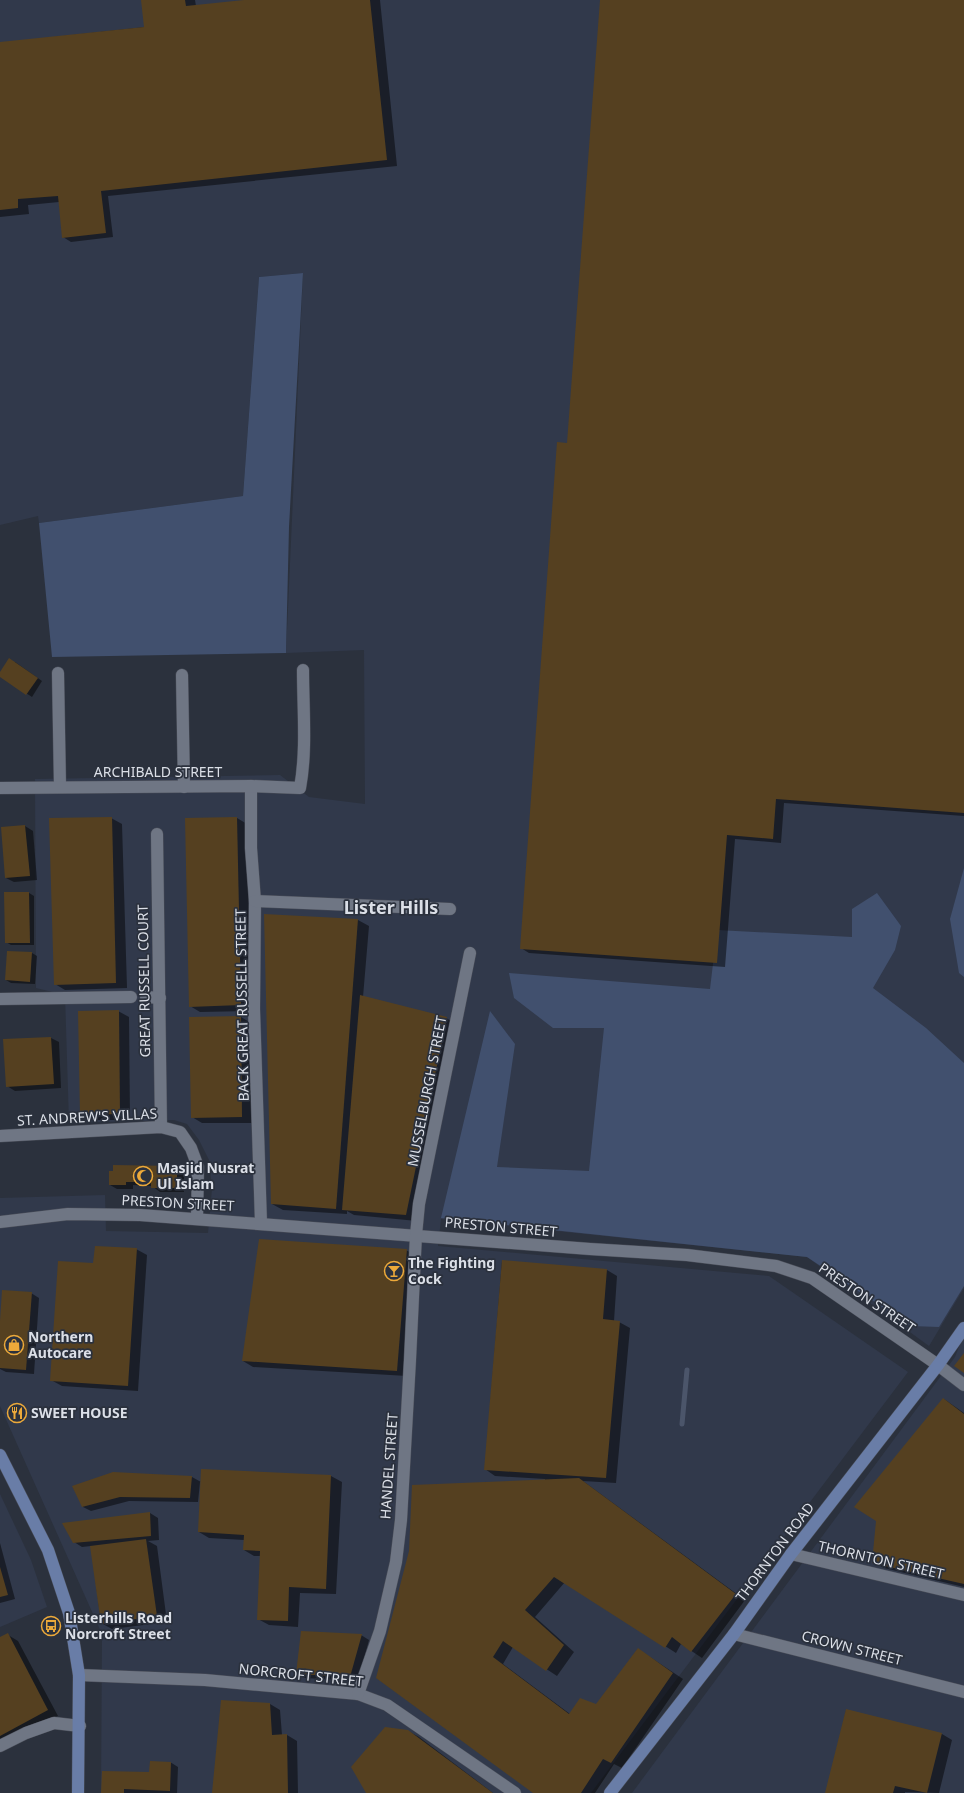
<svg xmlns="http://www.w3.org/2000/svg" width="964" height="1793" viewBox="0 0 964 1793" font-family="'Noto Sans',sans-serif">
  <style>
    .built { fill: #31394b }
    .green { fill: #41506e }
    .shadow { fill: #0007 }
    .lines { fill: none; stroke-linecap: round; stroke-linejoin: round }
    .stream { stroke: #4b556a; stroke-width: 5 }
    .building { fill: #554020 }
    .street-casing { stroke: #484c57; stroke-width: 13 }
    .secondary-casing { stroke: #484c57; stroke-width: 13 }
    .street { stroke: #6f7684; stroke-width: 12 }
    .secondary { stroke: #697da7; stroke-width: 12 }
    .labels { text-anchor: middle; stroke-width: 3.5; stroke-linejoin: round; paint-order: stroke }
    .street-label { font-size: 14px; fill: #dbdfe7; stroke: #2b313d }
    .poi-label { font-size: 14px; font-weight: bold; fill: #dbdfe7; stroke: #2b313d; text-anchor: start }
    .district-label { font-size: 18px; font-weight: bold; fill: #dbdfe7; stroke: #2b313d }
  </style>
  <rect width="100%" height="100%" fill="#2b313d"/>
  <g class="built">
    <polygon points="0,0 964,0 964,1288 929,1346 807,1257 441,1219 438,1246 769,1276 908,1372 591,1793 101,1793 102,1634 0,1406 0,1198 105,1195 106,1231 208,1233 212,1189 209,1160 199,1140 187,1124 174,1120 69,1123 65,995 36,988 35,779 280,775 309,797 365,804 364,650 286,653 303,273 259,277 243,496 39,523 38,516 0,525"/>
    <polygon points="964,1334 964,1793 632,1793 955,1357"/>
    <polygon points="0,1494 31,1560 47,1607 0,1627"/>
  </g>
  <g class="green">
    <polygon points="303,273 289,527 286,653 52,657 39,523 243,496 259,277"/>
    <polygon points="964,868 964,977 959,973 950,919"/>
    <polygon points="877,893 901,926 895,950 873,988 926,1028 964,1063 964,1286 939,1327 911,1326 807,1257 441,1218 490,1011 515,1044 497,1167 589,1171 604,1028 553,1028 514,998 509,973 710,989 717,930 852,937 852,909"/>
  </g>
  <g class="shadow">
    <polygon points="142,0 195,0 196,6 254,0 380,0 397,166 108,196 113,237 71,242 63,237 59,202 28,205 29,214 0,217 0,43 145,27"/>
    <polygon points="601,0 964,0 964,816 784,803 781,843 735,839 725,967 529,953 521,948 568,444"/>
    <polygon points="15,662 42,681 32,697 0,676 0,674"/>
    <polygon points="111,818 122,824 127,988 65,990 55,984"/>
    <polygon points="237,818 247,824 251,1011 200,1012 190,1006"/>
    <polygon points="25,826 33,831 37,880 14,882 6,878 2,828"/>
    <polygon points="29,893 34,896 34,945 11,945 6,942"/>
    <polygon points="265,915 358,920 369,926 363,997 446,1018 457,1024 417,1221 354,1215 347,1211 347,1214 283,1210 272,1204"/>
    <polygon points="32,953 37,956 35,984 11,983 6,980"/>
    <polygon points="118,1011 129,1017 130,1120 91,1120 81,1114"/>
    <polygon points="241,1017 251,1023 253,1123 202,1123 192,1117"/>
    <polygon points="51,1038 59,1042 61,1088 15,1091 7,1086 4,1040"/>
    <polygon points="177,1167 184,1171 184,1192 160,1192 152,1186 133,1185 133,1189 117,1189 110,1185"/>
    <polygon points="136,1249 147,1255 138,1391 62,1386 51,1380 94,1264"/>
    <polygon points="406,1250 411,1253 407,1376 253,1367 243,1361"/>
    <polygon points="502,1261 607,1270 617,1276 614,1321 619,1322 630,1328 616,1483 583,1481 745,1600 702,1658 681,1644 676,1653 565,1582 535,1617 574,1652 557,1676 513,1647 503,1664 570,1714 597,1705 638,1649 683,1679 622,1768 614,1764 595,1793 535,1793 377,1678 545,1480 545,1479 495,1476 485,1469"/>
    <polygon points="31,1293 39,1298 34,1374 6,1372 0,1369 0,1335"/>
    <polygon points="944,1399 964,1413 964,1587 884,1568 873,1562"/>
    <polygon points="202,1470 331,1476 342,1482 336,1594 300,1593 298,1627 269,1625 258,1619 261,1556 254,1556 244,1550 244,1540 209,1538 199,1532"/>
    <polygon points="192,1477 201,1482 200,1482 198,1502 129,1501 91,1511 83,1507 73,1487"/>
    <polygon points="150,1513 158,1518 159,1540 148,1541 157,1546 167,1622 112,1629 101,1623 91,1546 82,1547 74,1542"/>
    <polygon points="0,1543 15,1599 0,1603"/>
    <polygon points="8,1635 18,1641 58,1716 0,1747 0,1639"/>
    <polygon points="361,1635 369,1640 358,1681 305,1678 297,1674"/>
    <polygon points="270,1704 280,1710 282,1735 287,1735 297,1741 298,1793 213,1793"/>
    <polygon points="846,1711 942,1734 952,1740 939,1793 905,1792 905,1793 826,1793"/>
    <polygon points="408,1731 419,1737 493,1793 367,1793"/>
    <polygon points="170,1762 178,1767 177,1793 102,1793 150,1773"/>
  </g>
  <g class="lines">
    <polyline class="stream" points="682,1424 687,1370"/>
  </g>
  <g class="building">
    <polygon points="141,0 185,0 186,6 244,0 370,0 387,160 101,191 106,233 62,238 58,196 18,199 18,208 0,210 0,42 144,27"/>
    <polygon points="600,0 964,0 964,813 776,799 773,839 727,835 717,963 520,949 557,442 567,443"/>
    <polygon points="9,658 38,678 26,695 0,677 0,672"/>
    <polygon points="112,817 116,983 54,985 49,818"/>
    <polygon points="237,817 241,1005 189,1007 185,818"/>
    <polygon points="25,825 30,876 5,878 1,827"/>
    <polygon points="4,892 29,892 30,943 5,943"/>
    <polygon points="264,914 358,919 336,1209 271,1204"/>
    <polygon points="7,951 32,952 30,982 5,980"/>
    <polygon points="360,995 447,1017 406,1215 342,1210"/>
    <polygon points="119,1010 120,1114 80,1115 78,1011"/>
    <polygon points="241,1016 242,1117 191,1118 189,1017"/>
    <polygon points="51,1037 54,1084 6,1087 3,1039"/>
    <polygon points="113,1165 177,1166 177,1188 151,1188 151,1182 126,1182 126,1185 109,1185 109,1171 113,1171"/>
    <polygon points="259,1239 407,1249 397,1371 242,1361"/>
    <polygon points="95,1246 137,1248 128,1386 50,1381 58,1261 93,1263"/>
    <polygon points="502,1260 607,1269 603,1319 620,1321 606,1478 484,1470"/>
    <polygon points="2,1290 32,1292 26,1370 0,1368 0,1321"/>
    <polygon points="964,1353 964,1373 954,1366"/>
    <polygon points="943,1398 964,1414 964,1584 872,1563 876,1521 854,1507"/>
    <polygon points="201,1469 331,1475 326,1589 289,1587 288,1621 257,1620 260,1551 243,1550 244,1535 198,1532"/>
    <polygon points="113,1472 192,1476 190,1498 120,1497 82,1507 72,1486"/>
    <polygon points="579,1478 736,1594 691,1652 672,1637 665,1648 554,1577 525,1610 564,1645 546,1671 503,1641 493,1657 569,1714 580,1698 596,1704 638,1648 673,1673 611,1763 603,1759 581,1793 533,1793 376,1678 409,1551 412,1485"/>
    <polygon points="150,1512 151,1536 73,1543 62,1523"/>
    <polygon points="146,1539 157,1616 101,1624 90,1546"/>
    <polygon points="0,1567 8,1595 0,1597"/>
    <polygon points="301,1631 362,1634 350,1677 296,1674"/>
    <polygon points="8,1633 48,1710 0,1736 0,1637"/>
    <polygon points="221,1700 270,1703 272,1735 287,1734 288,1793 212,1793"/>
    <polygon points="846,1709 942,1733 927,1793 895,1786 893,1793 825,1793"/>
    <polygon points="385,1727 408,1730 493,1793 366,1793 351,1767"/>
    <polygon points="150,1761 171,1762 170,1791 124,1789 124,1793 101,1793 102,1771 149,1772"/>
  </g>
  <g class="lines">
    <g class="street-casing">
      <g id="street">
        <polyline points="58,673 60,787"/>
        <polyline points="182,675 184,787"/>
        <polyline points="251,786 251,848 255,901 254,1009 261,1223"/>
        <path d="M0,788L251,786L300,788C307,750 303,709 303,670"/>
        <polyline points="157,834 161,1127"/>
        <polyline points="255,901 450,909"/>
        <polyline points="146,997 160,998"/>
        <polyline points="0,999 131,997"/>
        <polyline points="0,1136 161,1127 180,1132 191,1148 198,1167 197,1218"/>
        <polyline points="0,1222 68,1214 140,1215 590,1249 687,1255 776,1266 812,1278 938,1365 964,1385"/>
        <polyline points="791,1554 964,1595"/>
        <polyline points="734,1634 964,1692"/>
        <polyline points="79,1675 205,1680 358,1694 387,1705 515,1793"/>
        <polyline points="358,1694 380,1631 396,1562 401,1520 410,1360 416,1235 419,1204 470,953"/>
        <polyline points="0,1746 26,1733 54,1723 80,1726"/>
      </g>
    </g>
    <g class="secondary-casing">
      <g id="secondary">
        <polyline points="0,1455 48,1550 69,1613 79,1675 78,1793"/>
        <polyline points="610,1793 734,1634 791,1554 938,1365 964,1328"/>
      </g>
    </g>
    <use href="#street" class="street"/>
    <use href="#secondary" class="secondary"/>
  </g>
  <defs>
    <g id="mosque-ring" transform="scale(1)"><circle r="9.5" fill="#2b313d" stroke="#eca93a" stroke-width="1.5"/><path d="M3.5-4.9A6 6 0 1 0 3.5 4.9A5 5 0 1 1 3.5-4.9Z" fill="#eca93a"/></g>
    <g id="bar-ring" transform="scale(1)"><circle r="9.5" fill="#2b313d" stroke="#eca93a" stroke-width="1.5"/><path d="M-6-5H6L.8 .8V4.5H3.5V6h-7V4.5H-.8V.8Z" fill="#eca93a"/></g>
    <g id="shop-ring" transform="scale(1)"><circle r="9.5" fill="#2b313d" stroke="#eca93a" stroke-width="1.5"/><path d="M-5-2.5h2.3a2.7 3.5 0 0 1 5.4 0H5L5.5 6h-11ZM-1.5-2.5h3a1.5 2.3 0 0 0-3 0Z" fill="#eca93a"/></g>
    <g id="restaurant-ring" transform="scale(1)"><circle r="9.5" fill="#2b313d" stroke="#eca93a" stroke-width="1.5"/><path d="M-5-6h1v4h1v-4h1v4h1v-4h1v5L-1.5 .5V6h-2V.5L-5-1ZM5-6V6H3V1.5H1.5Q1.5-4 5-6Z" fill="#eca93a"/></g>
    <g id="bus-ring" transform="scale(1)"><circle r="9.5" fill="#2b313d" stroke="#eca93a" stroke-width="1.5"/><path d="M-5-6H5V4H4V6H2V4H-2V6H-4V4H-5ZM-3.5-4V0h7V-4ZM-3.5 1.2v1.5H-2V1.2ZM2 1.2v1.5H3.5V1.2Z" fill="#eca93a"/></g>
  </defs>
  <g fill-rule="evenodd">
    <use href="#mosque-ring" x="143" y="1176"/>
    <use href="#bar-ring" x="394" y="1271"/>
    <use href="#shop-ring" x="14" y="1345"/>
    <use href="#restaurant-ring" x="17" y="1413"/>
    <use href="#bus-ring" x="51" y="1626"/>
  </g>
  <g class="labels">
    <g class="street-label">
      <text x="158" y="777">ARCHIBALD STREET</text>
      <text transform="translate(144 981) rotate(-91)" y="5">GREAT RUSSELL COURT</text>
      <text transform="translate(242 1005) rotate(-91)" y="5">BACK GREAT RUSSELL STREET</text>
      <text transform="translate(427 1091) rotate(-79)" y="5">MUSSELBURGH STREET</text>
      <text transform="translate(87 1117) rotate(-3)" y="5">ST. ANDREW'S VILLAS</text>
      <text transform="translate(178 1203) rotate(3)" y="5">PRESTON STREET</text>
      <text transform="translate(501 1227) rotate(5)" y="5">PRESTON STREET</text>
      <text transform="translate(867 1298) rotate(34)" y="5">PRESTON STREET</text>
      <text transform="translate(389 1466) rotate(-86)" y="5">HANDEL STREET</text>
      <text transform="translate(775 1552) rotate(-53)" y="5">THORNTON ROAD</text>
      <text transform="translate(881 1560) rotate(13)" y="5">THORNTON STREET</text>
      <text transform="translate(852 1648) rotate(14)" y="5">CROWN STREET</text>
      <text transform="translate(301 1675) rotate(6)" y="5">NORCROFT STREET</text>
    </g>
    <g class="poi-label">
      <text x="157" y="1173">Masjid Nusrat<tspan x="157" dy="16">Ul Islam</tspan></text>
      <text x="408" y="1268">The Fighting<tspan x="408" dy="16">Cock</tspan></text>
      <text x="28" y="1342">Northern<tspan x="28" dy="16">Autocare</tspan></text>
      <text x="31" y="1418">SWEET HOUSE</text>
      <text x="65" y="1623">Listerhills Road<tspan x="65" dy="16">Norcroft Street</tspan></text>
    </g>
    <g class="district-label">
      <text x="391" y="914">Lister Hills</text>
    </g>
  </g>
</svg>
